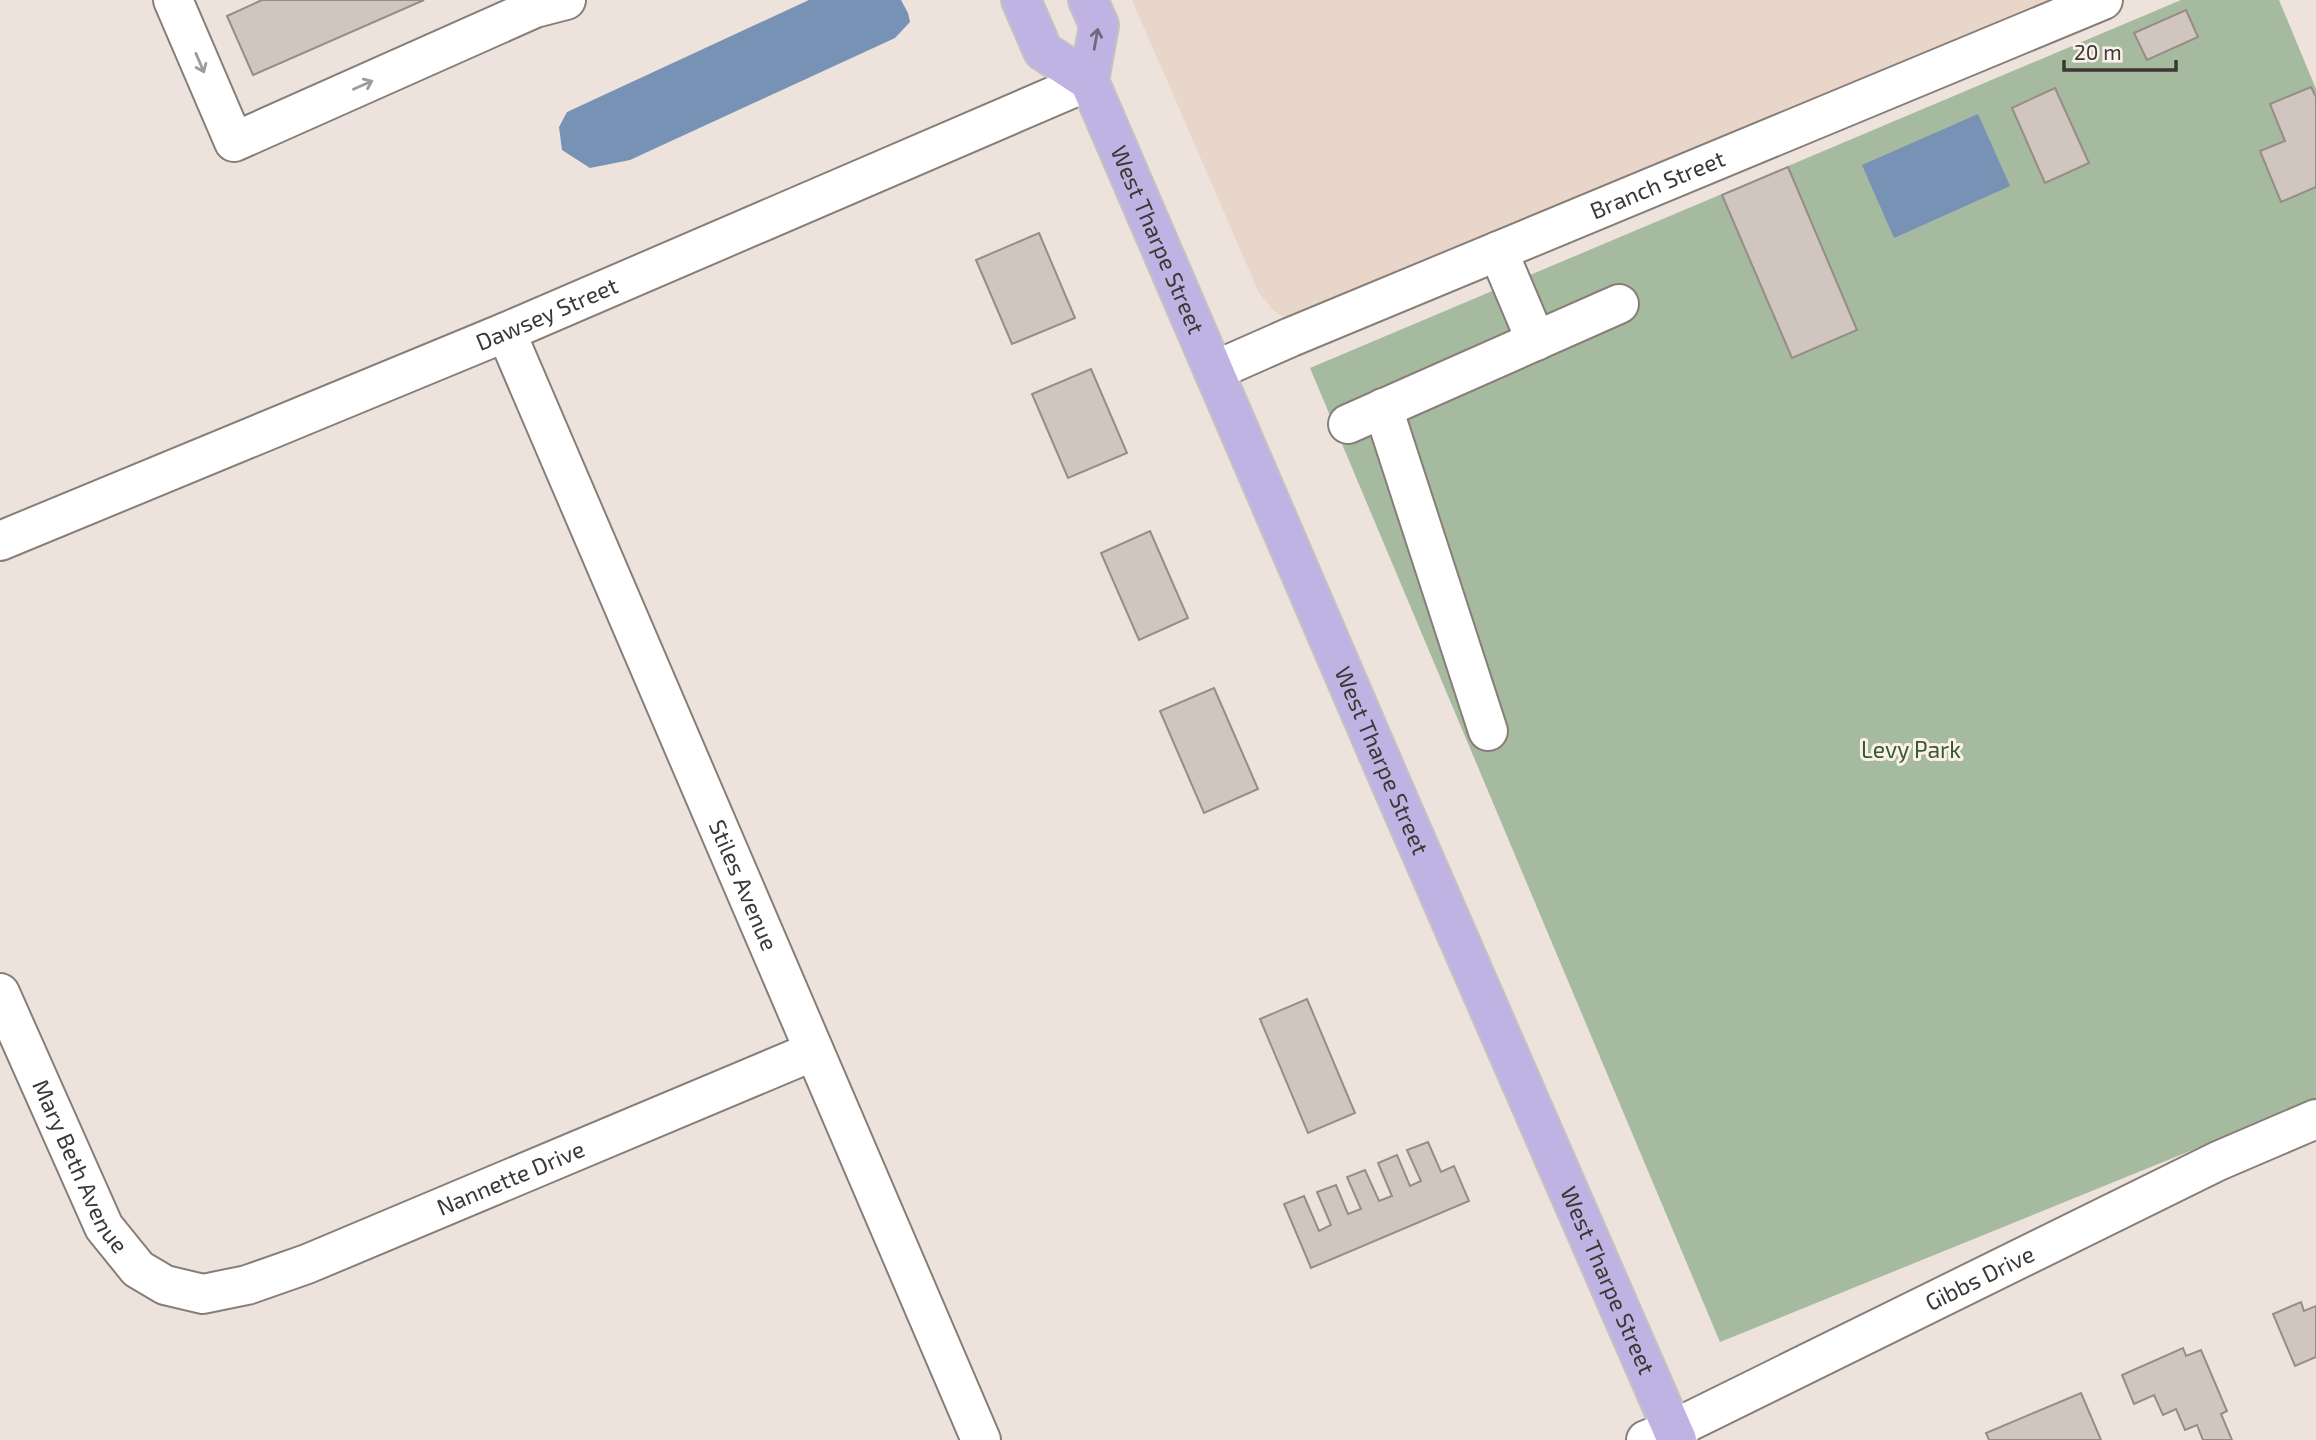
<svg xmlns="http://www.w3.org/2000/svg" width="2316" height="1440" viewBox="0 0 2316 1440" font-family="'Exo 2',sans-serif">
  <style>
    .built { fill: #e8d6cb }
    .green { fill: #a5ba9f }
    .water { fill: #7792b4 }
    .building { fill: #d0c6bf; stroke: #968d86; stroke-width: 2 }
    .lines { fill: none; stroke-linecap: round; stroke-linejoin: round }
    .minor-casing { stroke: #887e78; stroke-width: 42 }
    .major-casing { stroke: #c4c3c2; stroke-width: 42 }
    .minor { stroke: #fff; stroke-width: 38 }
    .major { stroke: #bfb3e3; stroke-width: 38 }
    .oneway { stroke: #70697a }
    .oneway2 { stroke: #9d9b9a }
    .labels { text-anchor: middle; stroke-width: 6; stroke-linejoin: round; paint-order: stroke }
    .street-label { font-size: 23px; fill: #3b3734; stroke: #fbf0ea }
    .park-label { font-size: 23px; fill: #355c2b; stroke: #fbf0ea }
  </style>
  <rect width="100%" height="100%" fill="#eee3dc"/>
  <polygon class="built" points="1132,0 2074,0 1291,321 1274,311 1259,293"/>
  <polygon class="green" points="2181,0 2279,0 2316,89 2316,1100 1720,1342 1310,368"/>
  <g class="water">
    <polygon points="809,0 901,0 908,13 910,22 895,38 630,160 590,168 562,150 559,127 567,112"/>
    <polygon points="1978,114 2010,186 1894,238 1862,165"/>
  </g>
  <g class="building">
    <polygon points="262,0 424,0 253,75 227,16"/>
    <polygon points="2186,10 2198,37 2147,60 2134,33"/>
    <polygon points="2311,87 2316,97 2316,187 2281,202 2260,151 2285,141 2270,104"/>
    <polygon points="2055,88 2089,163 2045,183 2012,108"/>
    <polygon points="1788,167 1857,330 1792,358 1722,195"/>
    <polygon points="1039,233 1075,318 1012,344 976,260"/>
    <polygon points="1091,369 1127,453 1068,478 1032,394"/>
    <polygon points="1150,531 1188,618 1139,640 1101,553"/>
    <polygon points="1214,688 1258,789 1204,813 1160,711"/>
    <polygon points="1307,999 1355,1113 1308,1133 1260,1019"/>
    <polygon points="1428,1142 1441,1172 1454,1166 1469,1201 1311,1268 1284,1204 1304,1196 1319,1231 1331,1225 1317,1192 1336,1185 1348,1214 1361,1209 1347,1177 1365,1170 1379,1201 1392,1196 1378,1163 1397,1155 1410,1186 1421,1181 1407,1150"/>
    <polygon points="2301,1302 2304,1311 2316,1306 2316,1357 2295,1366 2273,1314"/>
    <polygon points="2183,1348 2186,1356 2201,1350 2227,1411 2221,1414 2232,1440 2203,1440 2197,1425 2185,1430 2176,1409 2163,1415 2154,1395 2134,1404 2122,1375"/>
    <polygon points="2081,1393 2101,1440 1989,1440 1986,1433"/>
  </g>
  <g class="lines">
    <g class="minor-casing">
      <g id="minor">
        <polyline points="173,0 234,142 535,8 566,0"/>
        <polyline points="1498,251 1536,341"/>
        <path id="s1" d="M506,332L981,1440"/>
        <path id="s2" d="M1214,371L1291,337L2103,0"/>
        <polyline points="1383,408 1488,731"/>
        <polyline points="1348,424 1619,304"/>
        <path id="s3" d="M0,541L506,332L1089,81"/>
        <path id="s4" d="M0,993L104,1227L138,1269L165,1285L203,1294L247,1285L307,1264L814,1051"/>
        <path id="s5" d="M1646,1440L1672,1430L2218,1161L2316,1119"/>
      </g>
    </g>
    <g class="major-casing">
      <g id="major">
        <polyline points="1021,0 1043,51 1089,81"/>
        <path id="s6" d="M1088,0L1099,25L1089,81L1390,781L1677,1440"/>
      </g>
    </g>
    <use href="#minor" class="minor"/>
    <use href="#major" class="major"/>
  </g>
  <defs><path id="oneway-shaft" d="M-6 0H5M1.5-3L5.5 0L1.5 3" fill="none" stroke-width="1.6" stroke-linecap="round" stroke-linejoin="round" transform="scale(1.75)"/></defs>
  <use class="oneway" href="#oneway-shaft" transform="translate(1096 39) rotate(-80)"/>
  <g class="oneway2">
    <use href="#oneway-shaft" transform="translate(200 63) rotate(67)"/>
    <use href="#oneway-shaft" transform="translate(363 85) rotate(-24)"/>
  </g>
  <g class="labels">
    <g class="street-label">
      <text dy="8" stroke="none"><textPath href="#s2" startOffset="481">Branch Street</textPath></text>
      <text dy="8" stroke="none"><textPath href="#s6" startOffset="257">West Tharpe Street</textPath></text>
      <text dy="8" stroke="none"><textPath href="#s3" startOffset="592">Dawsey Street</textPath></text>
      <text dy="8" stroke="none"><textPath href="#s6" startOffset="824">West Tharpe Street</textPath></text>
      <text dy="8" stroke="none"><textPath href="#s1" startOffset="602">Stiles Avenue</textPath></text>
      <text dy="8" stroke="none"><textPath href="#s4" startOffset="191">Mary Beth Avenue</textPath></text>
      <text dy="8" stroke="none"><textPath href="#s4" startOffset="710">Nannette Drive</textPath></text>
      <text dy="8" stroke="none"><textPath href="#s5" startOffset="371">Gibbs Drive</textPath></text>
      <text dy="8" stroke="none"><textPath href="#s6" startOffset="1391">West Tharpe Street</textPath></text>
    </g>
    <g class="park-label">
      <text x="1911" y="758">Levy Park</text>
    </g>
  </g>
  <path d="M2064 60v10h112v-10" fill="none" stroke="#3b3734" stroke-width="3.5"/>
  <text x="2074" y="60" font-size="21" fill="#3b3734" stroke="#fbf0ea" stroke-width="5" paint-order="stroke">20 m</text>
</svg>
